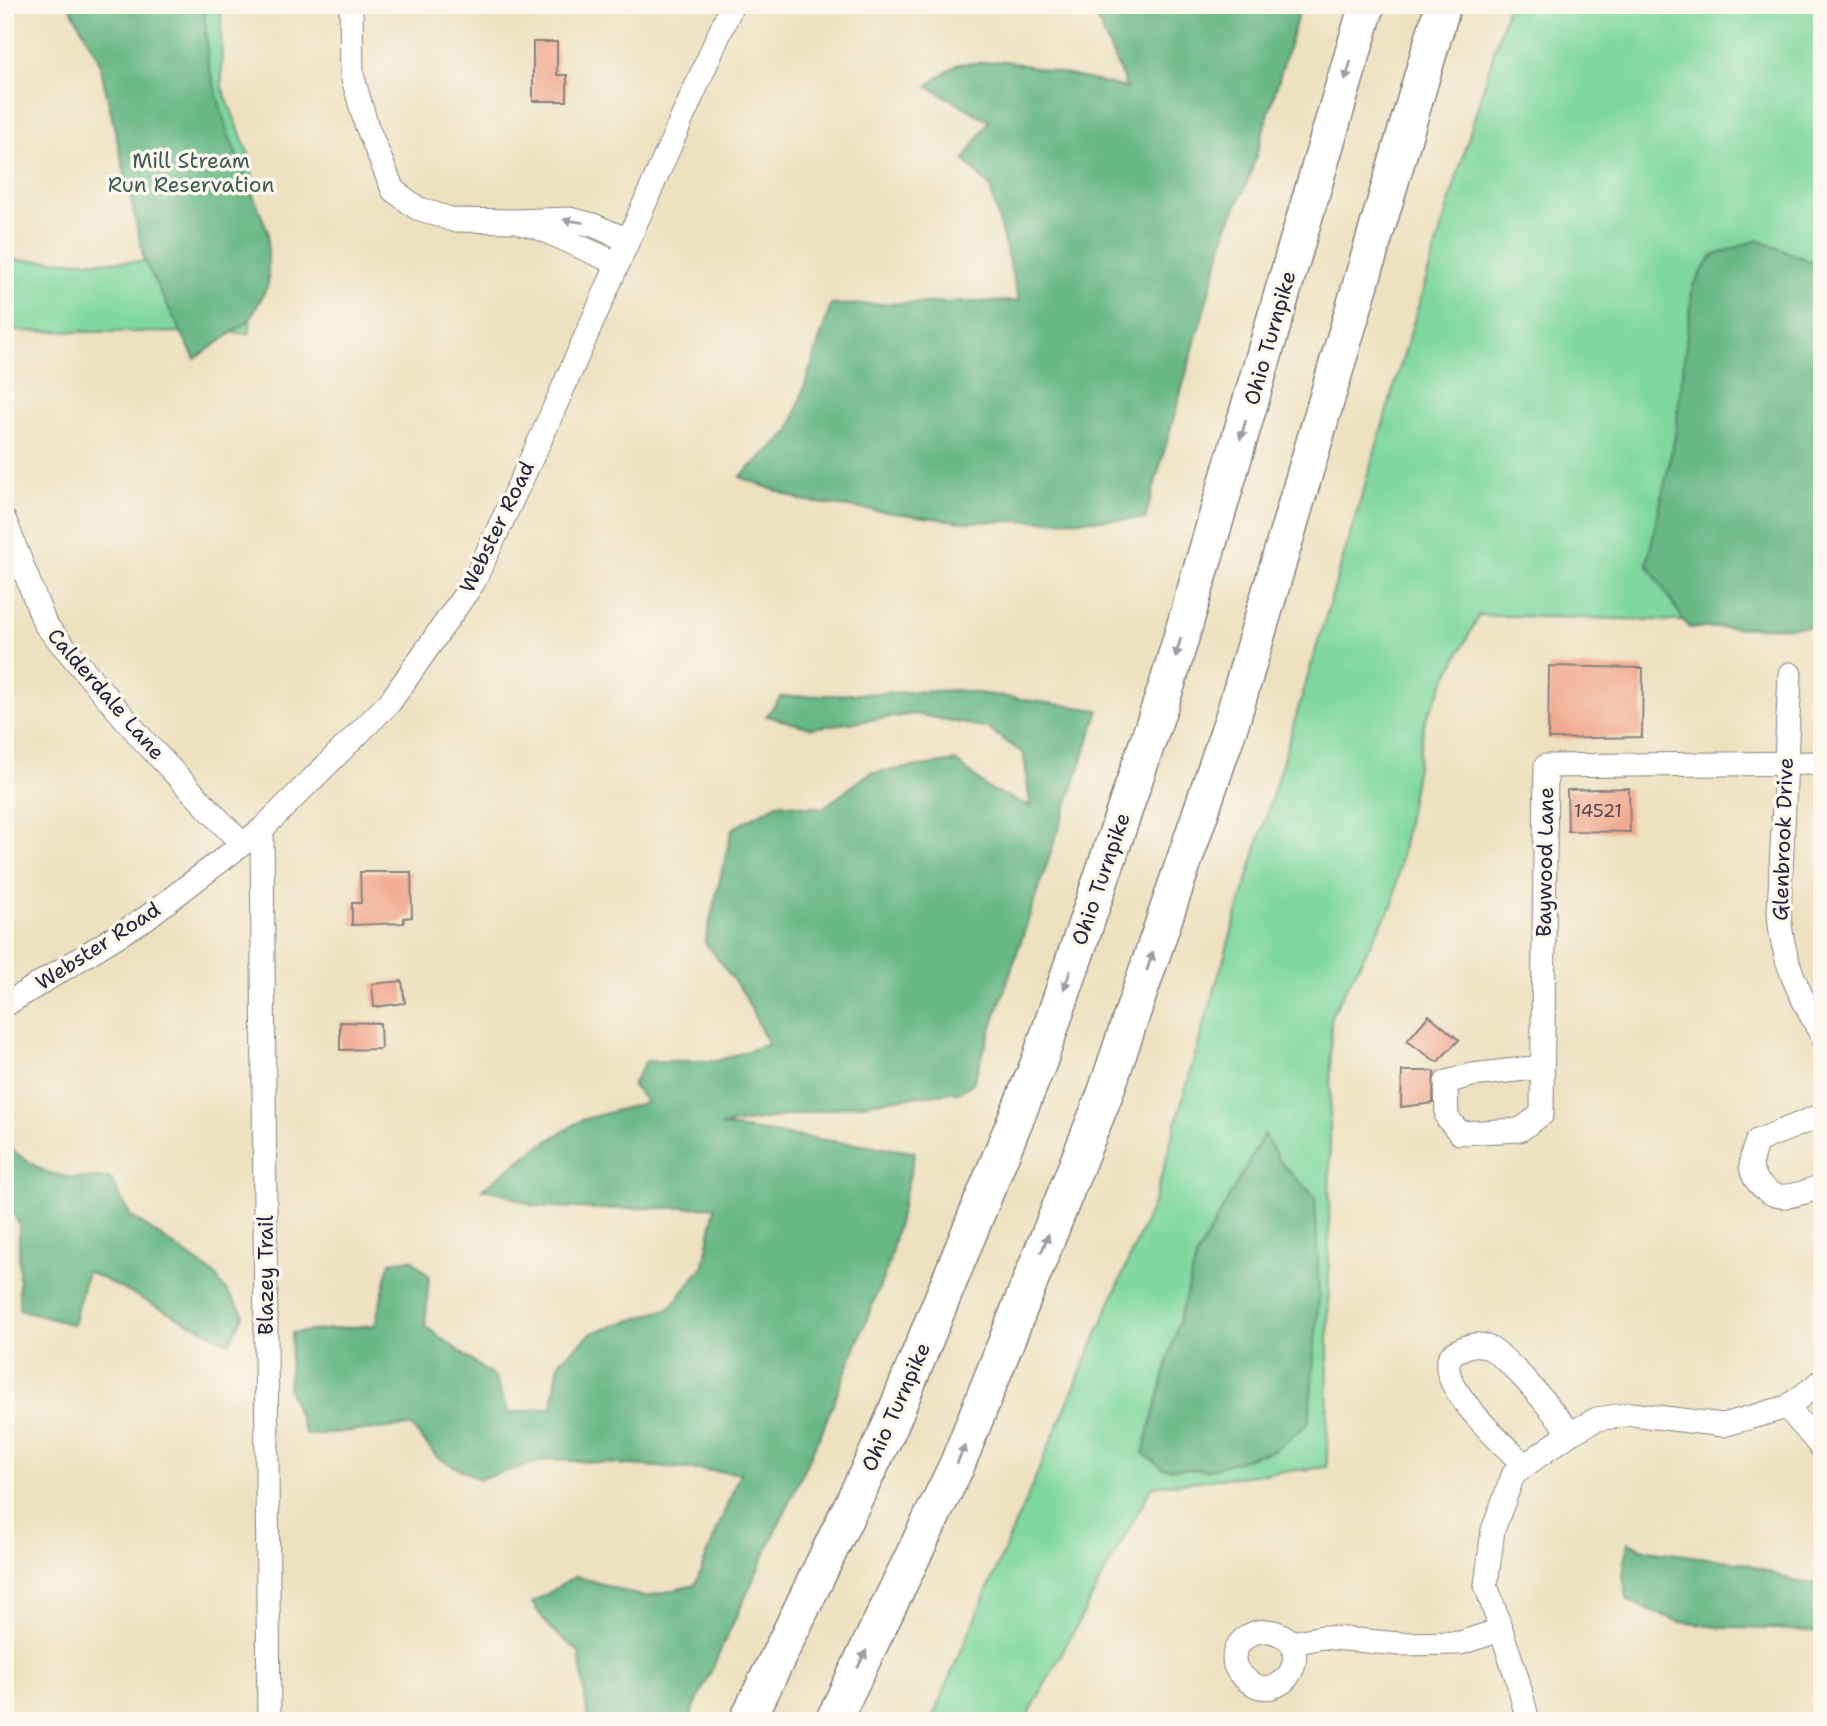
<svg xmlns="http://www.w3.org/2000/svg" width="1827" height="1726" viewBox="0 0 1827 1726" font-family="'Shantell Sans',sans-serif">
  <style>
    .green { fill: #7fd89d; stroke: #507d6c; stroke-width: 2 }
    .forest { fill: #67b884; stroke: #446d60; stroke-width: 2 }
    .building { fill: #f1a88e }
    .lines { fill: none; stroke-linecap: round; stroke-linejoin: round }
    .minor-casing { stroke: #88827e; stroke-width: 25 }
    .highway-casing { stroke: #88827e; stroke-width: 38 }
    .minor { stroke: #fff; stroke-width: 23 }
    .highway { stroke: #fff; stroke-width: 35 }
    .oneway { fill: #9c9ca7 }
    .labels { text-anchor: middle; stroke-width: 7; stroke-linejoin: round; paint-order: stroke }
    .number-label { font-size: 18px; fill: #564450 }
    .park-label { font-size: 21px; fill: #3e5958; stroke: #fbf7ec }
    .street-label { font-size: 21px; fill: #22223b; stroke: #fbf7ec }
  </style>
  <rect width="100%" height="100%" fill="#fbf7ec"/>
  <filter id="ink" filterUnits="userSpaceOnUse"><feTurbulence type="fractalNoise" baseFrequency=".0143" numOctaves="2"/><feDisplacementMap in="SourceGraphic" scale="14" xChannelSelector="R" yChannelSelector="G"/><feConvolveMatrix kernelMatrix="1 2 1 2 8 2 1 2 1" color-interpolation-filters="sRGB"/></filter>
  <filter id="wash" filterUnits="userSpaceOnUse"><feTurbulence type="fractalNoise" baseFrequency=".00686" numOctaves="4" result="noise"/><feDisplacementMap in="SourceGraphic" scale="28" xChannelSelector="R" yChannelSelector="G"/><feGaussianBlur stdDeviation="1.57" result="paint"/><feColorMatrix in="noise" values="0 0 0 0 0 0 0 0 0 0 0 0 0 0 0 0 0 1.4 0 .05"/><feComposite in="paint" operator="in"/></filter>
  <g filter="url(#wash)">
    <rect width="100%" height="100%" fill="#ede1c0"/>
    <g class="green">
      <polygon points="69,5 221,5 222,87 252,163 250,333 5,331 5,260 144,262 128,159 99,60"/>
      <polygon points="1508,5 1822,5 1822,625 1479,615 1425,720 1393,903 1331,1016 1327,1467 1152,1486 1025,1721 931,1721 1155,1199 1193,1062"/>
    </g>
    <g class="forest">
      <polygon points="69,5 204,5 208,63 228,133 268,232 268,285 250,320 195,359 145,262 99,60"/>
      <polygon points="1088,5 1301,5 1250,176 1229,222 1145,519 963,522 803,501 740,477 790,431 831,305 1019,301 990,187 964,160 989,121 927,86 958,64 1006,61 1127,88 1093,9"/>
      <polygon points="1757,240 1822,266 1822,601 1809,627 1689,628 1647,564 1675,436 1693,285 1712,256"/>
      <polygon points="956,690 1099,710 973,1083 961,1091 895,1099 721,1126 915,1152 888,1266 822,1431 688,1721 588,1721 579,1652 550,1628 532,1603 576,1576 644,1597 695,1585 740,1473 550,1459 479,1479 438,1458 411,1426 306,1435 288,1388 292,1333 375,1325 390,1262 412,1259 429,1276 425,1326 495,1378 509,1413 552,1407 559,1362 592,1333 670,1308 704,1265 715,1207 598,1209 533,1206 503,1193 482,1189 535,1149 582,1120 647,1102 632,1085 646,1061 717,1061 768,1044 744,994 705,942 732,829 779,803 823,808 870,773 956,761 989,789 1030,806 1024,754 987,728 915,714 811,728 766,716 781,697"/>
      <polygon points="1264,1134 1281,1163 1315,1197 1319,1295 1309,1423 1275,1450 1207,1470 1162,1468 1143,1453 1197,1255"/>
      <path d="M5,1144C48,1179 56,1178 110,1178L131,1216L213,1273L244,1314L229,1343L87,1271L73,1325L19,1309V1224L5,1198Z"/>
      <polygon points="1628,1542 1647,1550 1744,1563 1797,1582 1822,1584 1822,1633 1779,1629 1725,1628 1680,1622 1628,1601 1623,1576"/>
    </g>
    <g id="blocks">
      <g class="building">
        <polygon points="533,42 557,42 557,75 567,75 567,101 533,101"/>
        <polygon points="1549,666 1643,668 1642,737 1548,739"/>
        <polygon points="1629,788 1630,832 1568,831 1567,790"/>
        <polygon points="360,872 411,872 412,917 404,918 404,923 352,925 352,903 361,903"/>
        <polygon points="402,981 405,1003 374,1007 372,984"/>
        <polygon points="1429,1015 1459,1040 1437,1062 1407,1041"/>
        <polygon points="340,1022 380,1023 381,1049 340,1050"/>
        <polygon points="1402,1071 1434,1071 1433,1103 1401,1107"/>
      </g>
    </g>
  </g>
  <g filter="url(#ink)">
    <use href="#blocks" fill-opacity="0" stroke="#88827e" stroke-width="2"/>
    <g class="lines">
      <g class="minor-casing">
        <g id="minor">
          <polyline points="351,5 352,75 366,124 393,190 417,208 453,220 514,221 569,219 593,225 628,240"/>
          <polyline points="524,224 539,228 618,264"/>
          <polyline points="5,521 45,624 144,741 242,844"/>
          <path d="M1790,674L1779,913C1782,962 1799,993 1822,1036"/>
          <polyline points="262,829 269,1721"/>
          <polyline points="5,1005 146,918 262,829 390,702 473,583 541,438 732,5"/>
          <polyline points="1542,1067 1472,1075 1446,1082 1447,1118 1460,1133 1520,1130 1542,1114 1546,766 1822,763"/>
          <path d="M1822,1115L1757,1141C1749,1161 1747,1175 1765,1189C1770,1194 1778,1197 1785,1196C1798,1196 1810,1190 1822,1186"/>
          <polyline points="1787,1407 1822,1448"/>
          <path d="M1525,1466C1509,1449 1416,1369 1459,1350C1468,1346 1475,1343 1485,1346C1510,1356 1551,1411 1571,1433"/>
          <path d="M1292,1643C1299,1660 1291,1682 1272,1687C1263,1689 1254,1686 1247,1680C1211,1655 1258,1609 1292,1643L1323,1637L1399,1644L1460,1643L1501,1630"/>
          <polyline points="1528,1721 1517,1678 1486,1585 1493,1530 1514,1473 1571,1433 1597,1419 1631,1414 1723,1425 1787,1407 1822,1381"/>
        </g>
      </g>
      <g class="highway-casing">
        <g id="highway">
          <polyline points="747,1721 890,1426 1039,1062 1168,682 1367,5"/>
          <polyline points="833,1721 957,1465 1105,1094 1233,717 1443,5"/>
        </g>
      </g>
      <use href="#minor" class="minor"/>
      <use href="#highway" class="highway"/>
    </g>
    <defs><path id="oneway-solid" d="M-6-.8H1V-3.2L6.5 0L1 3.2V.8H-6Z" transform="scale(1.75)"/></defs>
    <g class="oneway">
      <use href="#oneway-solid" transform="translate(1348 71) rotate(106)"/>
      <use href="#oneway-solid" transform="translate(573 221) rotate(-171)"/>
      <use href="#oneway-solid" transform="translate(1243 430) rotate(106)"/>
      <use href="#oneway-solid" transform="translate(1178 648) rotate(106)"/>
      <use href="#oneway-solid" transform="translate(1150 961) rotate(-71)"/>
      <use href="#oneway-solid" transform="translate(1067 980) rotate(109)"/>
      <use href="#oneway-solid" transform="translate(1045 1243) rotate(-68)"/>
      <use href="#oneway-solid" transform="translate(961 1454) rotate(-68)"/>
      <use href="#oneway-solid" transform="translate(862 1659) rotate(-64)"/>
    </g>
  </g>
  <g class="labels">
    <g class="number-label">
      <text x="1598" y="817">14521</text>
    </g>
    <g class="park-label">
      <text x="191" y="168">Mill Stream<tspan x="191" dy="24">Run Reservation</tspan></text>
    </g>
    <g class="street-label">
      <text transform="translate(1270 338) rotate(-74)" y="7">Ohio Turnpike</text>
      <text transform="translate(497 527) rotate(-64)" y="7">Webster Road</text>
      <text transform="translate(106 694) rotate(49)" y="7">Calderdale Lane</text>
      <text transform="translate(1783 839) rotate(-88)" y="7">Glenbrook Drive</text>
      <text transform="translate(1545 862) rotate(-89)" y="7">Baywood Lane</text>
      <text transform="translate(1101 879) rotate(-71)" y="7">Ohio Turnpike</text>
      <text transform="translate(98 946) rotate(-33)" y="7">Webster Road</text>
      <text transform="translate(266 1275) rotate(-90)" y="7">Blazey Trail</text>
      <text transform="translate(896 1407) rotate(-66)" y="7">Ohio Turnpike</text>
    </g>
  </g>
  <rect width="1827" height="1726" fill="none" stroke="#fbf7ec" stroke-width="28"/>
</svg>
